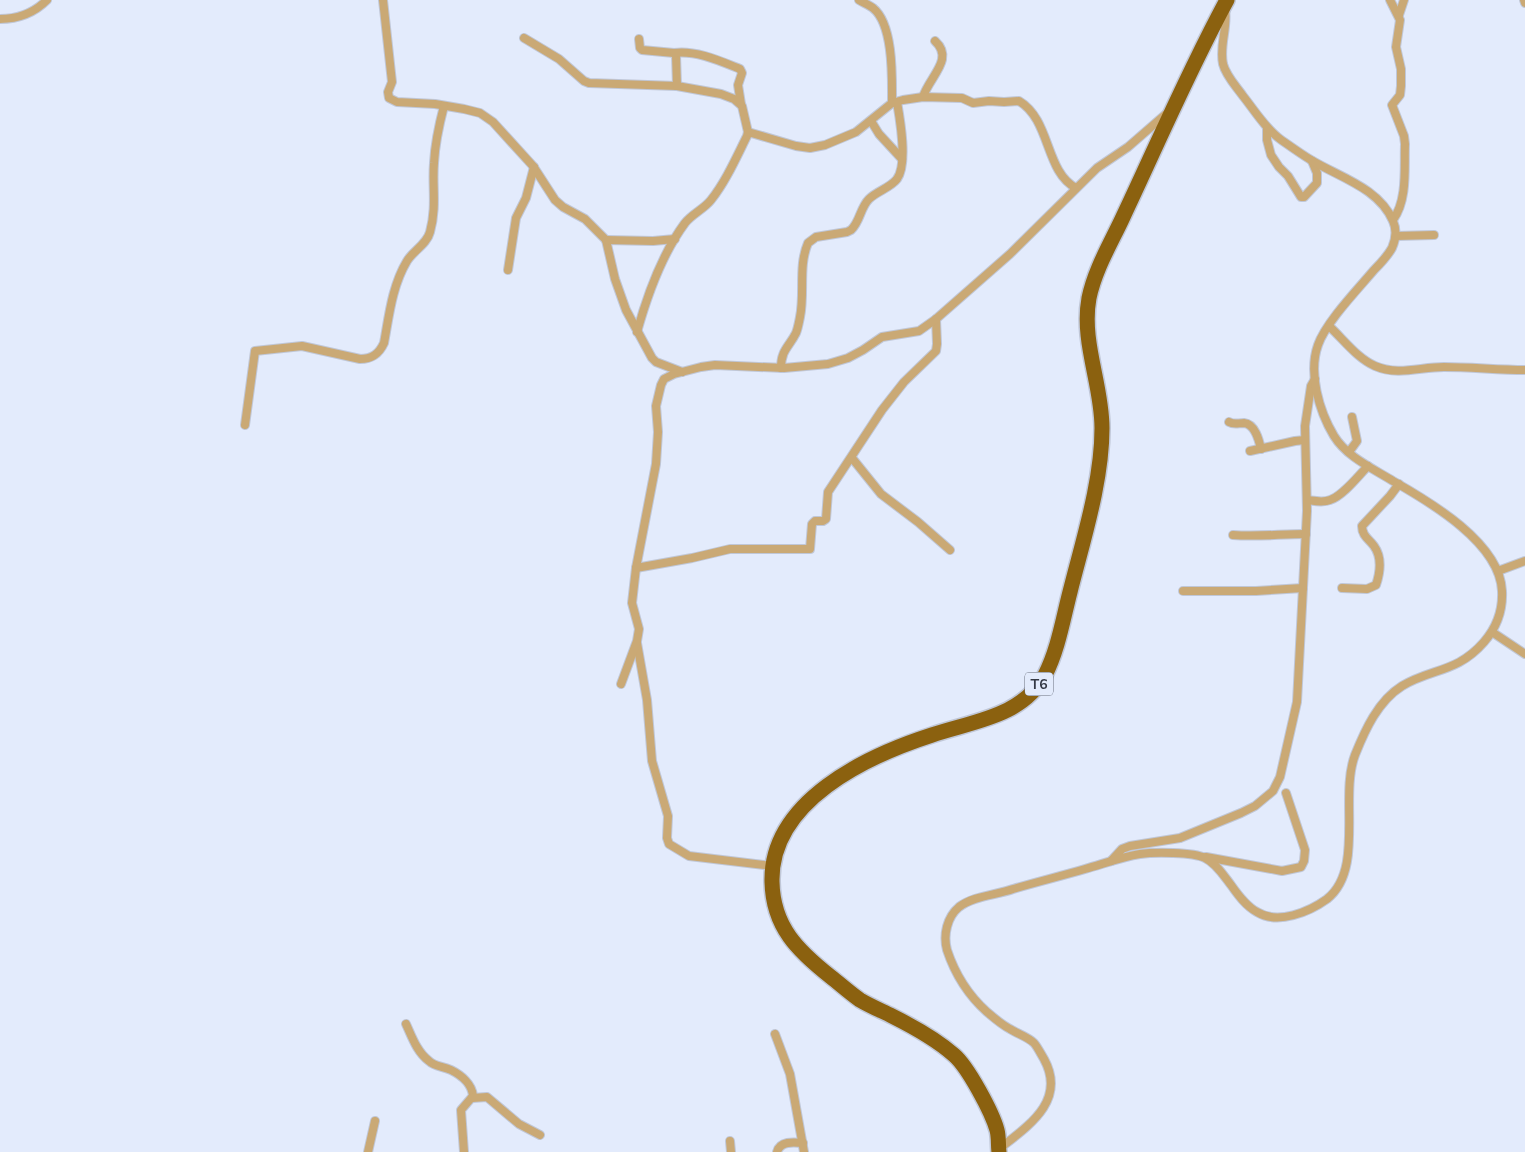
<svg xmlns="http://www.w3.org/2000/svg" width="1525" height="1152" viewBox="0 0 1525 1152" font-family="'Nunito Sans',sans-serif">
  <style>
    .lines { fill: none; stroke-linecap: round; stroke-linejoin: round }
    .street-casing { stroke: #c0c7d7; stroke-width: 10 }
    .highway-casing { stroke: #c0c7d7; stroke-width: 18 }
    .street { stroke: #caa975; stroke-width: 8 }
    .highway { stroke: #8b610f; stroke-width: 15 }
    .labels { text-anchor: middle; stroke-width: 5; stroke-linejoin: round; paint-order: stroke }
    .shield { fill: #e3ebfc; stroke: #686e7c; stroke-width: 1 }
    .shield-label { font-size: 14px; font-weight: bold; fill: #343945 }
  </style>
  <rect width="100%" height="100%" fill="#e3ebfc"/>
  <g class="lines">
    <g class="street-casing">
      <g id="street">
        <polyline points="383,0 392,82 388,92 389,98 397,102 435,104 464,109 480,113 493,122 533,166 555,200 563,207 585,219 606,240 615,279 626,310 652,358 656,362 682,372"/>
        <path d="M859,0C864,3 869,5 873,8C894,25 892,79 892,103"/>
        <path d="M1390,0L1400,20L1396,47L1401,69V86L1400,95L1392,105L1404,136L1405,144C1404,168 1408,199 1393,220"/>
        <polyline points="1524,0 1525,3"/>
        <polyline points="1399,15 1404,0"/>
        <path d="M0,19C18,19 34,13 47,0"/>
        <path d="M524,38L559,59L584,81L589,83L677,86L721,94L734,99L742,106L748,132L747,136C736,158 726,181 711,200C704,209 692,214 685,223C662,254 647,296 637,332"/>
        <polyline points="639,39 640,48 642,50 674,53 676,55 677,86"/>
        <path d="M674,53C696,50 720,61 740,69L742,73L738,85L741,104"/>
        <path d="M923,97C929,77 955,59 935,41"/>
        <polyline points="871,121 879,134 902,159"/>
        <polyline points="1267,128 1267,140 1271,155 1279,167 1288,176 1301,197 1304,197 1317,183 1317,173 1312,161"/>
        <path d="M748,132L796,146L810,148L825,145L856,132L892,103L903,100L923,97L962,98L973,103L989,101L1004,102L1019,101C1051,120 1045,172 1076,188"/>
        <polyline points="1396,236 1434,235"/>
        <polyline points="606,240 653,241 675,239"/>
        <polyline points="508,270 516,218 526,198 534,167"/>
        <path d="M1329,326C1344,340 1357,358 1375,366C1398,376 1420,367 1444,367C1471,367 1498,370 1525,370"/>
        <path d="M781,368C781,350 789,347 796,333C798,328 799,322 800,317C805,293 798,266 808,243L816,237L847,232L851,230C860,222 860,208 869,199C877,191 890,188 897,179C908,164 900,119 897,102"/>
        <path d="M1229,422C1234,425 1238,423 1244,423C1255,424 1259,440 1261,449"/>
        <path d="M245,425L255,351L302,346L360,359C372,359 379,354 384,343C389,316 392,286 407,261C413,251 427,244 430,232C437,207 432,186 434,163C435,143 439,125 444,106"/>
        <polyline points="1250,451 1295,441 1305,440"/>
        <polyline points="1349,452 1357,441 1352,417"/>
        <polyline points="852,458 881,494 918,522 950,550"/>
        <path d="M1307,500C1315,501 1323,503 1330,500C1343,496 1359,475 1368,466"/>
        <path d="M1233,535C1258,537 1281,534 1306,534"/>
        <polyline points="636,568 692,558 730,549 810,549 812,524 815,521 823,521 826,519 828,492 882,410 904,382 936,351 937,344 936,319"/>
        <polyline points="1498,571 1525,561"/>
        <path d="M1342,588L1367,589L1376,585C1380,573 1382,557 1374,546C1369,539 1362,536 1362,526L1390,496L1399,484"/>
        <polyline points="1183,591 1256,591 1303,588"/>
        <polyline points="1492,632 1525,654"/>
        <polyline points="637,643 647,700 652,761 668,816 667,838 669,844 689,856 773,866"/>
        <polyline points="621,684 637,641 639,629 632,603 636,568 656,464 658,432 656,406 661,385 664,379 674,374 701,367 715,365 784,368 828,364 848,358 863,350 882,337 919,331 936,319 1010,254 1097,168 1128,147 1166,114"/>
        <polyline points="1206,857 1282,871 1301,867 1304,861 1305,850 1286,793"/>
        <polyline points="1111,861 1122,849 1130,846 1180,838 1241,813 1255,806 1273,791 1280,777 1297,702 1307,511 1305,426 1311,386 1315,379"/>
        <path d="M406,1024C412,1037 417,1052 429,1061C435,1067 443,1066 451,1070C461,1075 472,1084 473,1096L461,1110L464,1152"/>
        <polyline points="775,1034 790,1074 804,1152"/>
        <polyline points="472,1098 487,1097 519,1124 540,1135"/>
        <polyline points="730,1141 731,1152"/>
        <path d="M999,1149C1028,1126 1067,1101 1044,1059C1042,1056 1037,1046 1034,1043C1028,1037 1018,1034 1010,1029C1002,1025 994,1018 987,1012C968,995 955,974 947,950C943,935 947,917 959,907C973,896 996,895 1013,889C1037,882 1061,876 1085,869C1103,864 1121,857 1140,854C1154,852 1193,852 1205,858C1216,863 1224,876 1231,885C1238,895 1246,906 1257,912C1278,925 1309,912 1327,899C1365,869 1339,797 1355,755C1365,730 1378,701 1402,686C1432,668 1457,673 1484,642C1497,627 1503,611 1502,591C1500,543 1430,502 1393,481C1372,468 1347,457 1334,436C1319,411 1308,373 1318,345C1326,322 1358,289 1374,270C1381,263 1387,257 1392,248C1396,239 1397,230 1393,221C1379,188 1339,177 1311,160C1301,154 1290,146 1280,139C1265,128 1255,111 1243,96C1236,86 1226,76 1223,64C1219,45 1228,28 1225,9"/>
        <polyline points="368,1152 375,1121"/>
        <path d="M777,1152C780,1141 793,1142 803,1143"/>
      </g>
    </g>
    <g class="highway-casing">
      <path id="highway" d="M999,1152C998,1145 999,1137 997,1130C992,1112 968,1067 954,1055C936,1039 914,1027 892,1016C882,1011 870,1006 860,1000C850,993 840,984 831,977C798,951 773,927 772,882C770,801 867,756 932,735C973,721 1022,717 1045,675C1058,650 1063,619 1070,592C1083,540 1102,482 1102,428C1102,384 1081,342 1089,298C1095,269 1111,243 1123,217C1157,145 1189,70 1227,0"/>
    </g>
    <use href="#street" class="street"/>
    <use href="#highway" class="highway"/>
  </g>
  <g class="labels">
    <rect class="shield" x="1025" y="672.5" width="28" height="23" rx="4"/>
    <g class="shield-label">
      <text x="1039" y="689">T6</text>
    </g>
  </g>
</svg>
